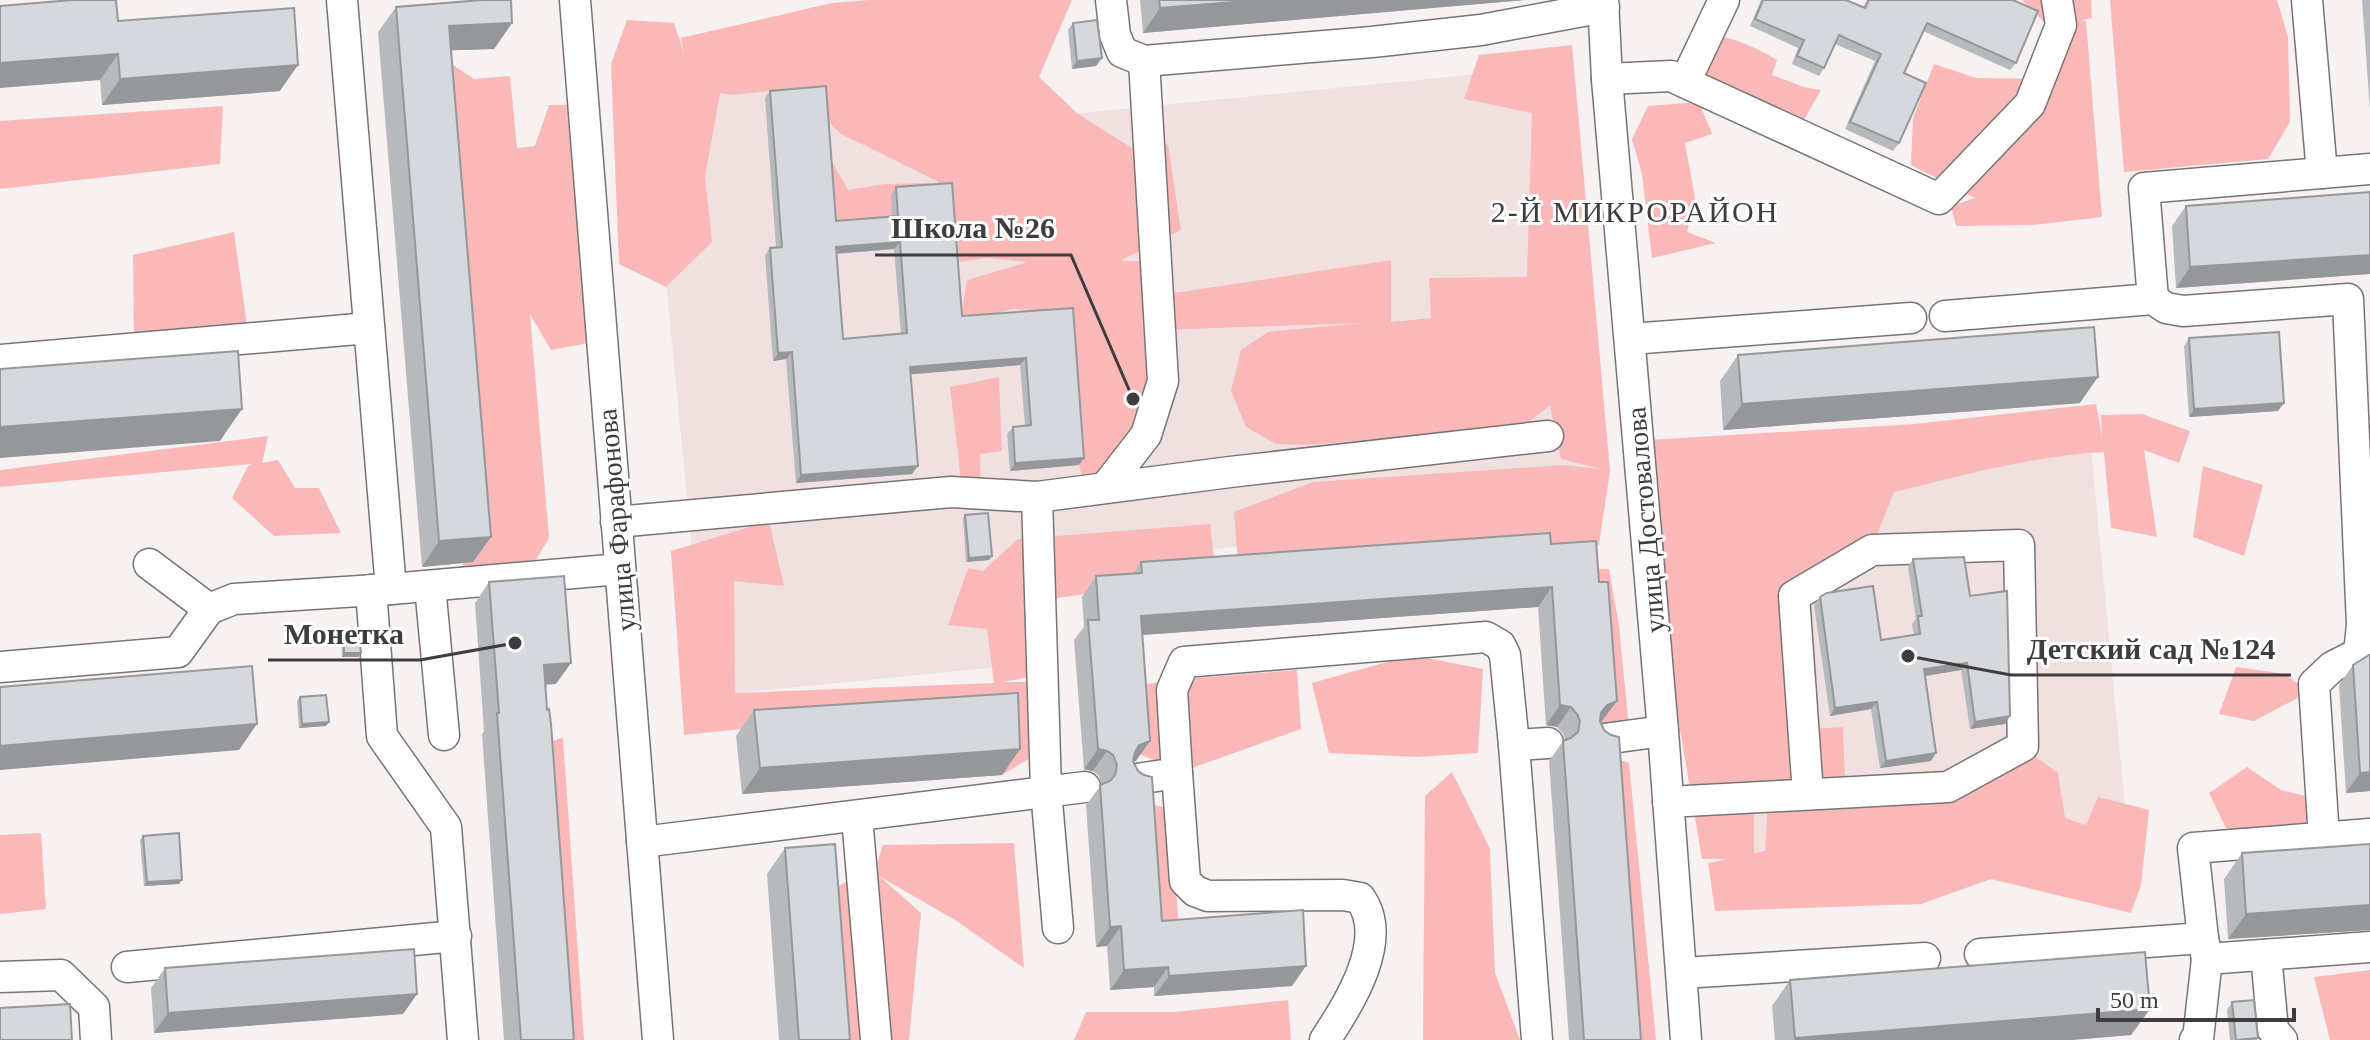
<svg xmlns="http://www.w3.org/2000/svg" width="2370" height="1040" viewBox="0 0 2370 1040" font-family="Georgia,serif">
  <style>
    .built { fill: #f0e1e0 }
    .green { fill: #fab9b8; fill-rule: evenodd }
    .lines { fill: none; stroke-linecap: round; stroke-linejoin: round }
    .minor-casing { stroke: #797474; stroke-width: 33 }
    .minor { stroke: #fff; stroke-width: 30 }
    .wall { fill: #b7babd; fill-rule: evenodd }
    .shaded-wall { fill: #95979a }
    .building { fill: #d5d8dc; stroke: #95979a; stroke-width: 2; fill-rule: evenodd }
    .labels { text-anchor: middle; stroke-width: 6; stroke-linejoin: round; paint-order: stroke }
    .street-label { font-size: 28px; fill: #3e3c3c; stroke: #fff }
    .neighbourhood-label { font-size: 30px; letter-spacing: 2px; fill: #3e3c3c; stroke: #fff }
    .leader { fill: none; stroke: #3e3c3c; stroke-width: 3 }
    .callout-dot { fill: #3e3c3c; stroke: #fff; stroke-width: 3 }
    .callout-label { font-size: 30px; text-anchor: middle; font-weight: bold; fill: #3e3c3c; stroke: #fff; stroke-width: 6; stroke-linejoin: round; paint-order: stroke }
  </style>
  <rect width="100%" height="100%" fill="#f7f1f1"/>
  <g class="built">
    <polygon points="1011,5 1022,119 1558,66 1600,511 1010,569 1019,665 706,696 643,41"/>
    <polygon points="2089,427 2129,848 1723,878 1691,464"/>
  </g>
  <g class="green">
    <polygon points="869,0 1072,0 1039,77 1078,114 1143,155 1168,144 1181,230 1120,261 1163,261 1168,294 1391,260 1391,322 1431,318 1429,278 1527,277 1532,113 1464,99 1479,55 1572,45 1610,471 1599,545 1300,570 1238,564 1234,512 1313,482 1563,465 1601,469 1561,459 1550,405 1523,427 1307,445 1276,444 1246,427 1231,391 1241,350 1268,332 1361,323 1159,330 1160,409 1085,490 962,489 950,387 999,377 1002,451 980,454 981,487 1079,477 1084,484 1079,465 1072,311 1012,309 984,317 961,317 967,280 1028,262 987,258 959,262 954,205 937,181 841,134 794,88 733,95 720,93 705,177 712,242 666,287 619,264 611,64 627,20 674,23 684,54 681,38 832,3"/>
    <polygon points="2022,0 2091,0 2092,18 2082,20 2086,21 2102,217 2033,225 1956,226 1951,206 1975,198 1911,165 1913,118 1934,64 1976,78 2050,79 2055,22 2045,23"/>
    <polygon points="2110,0 2277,0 2288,37 2290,122 2268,159 2124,172"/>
    <path d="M1709,35C1733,37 1756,47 1777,60L1772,75L1804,87L1821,90L1802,123L1677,72Z"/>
    <polygon points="444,59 474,79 510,76 517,148 535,146 549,105 573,105 594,342 551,350 530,314 549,538 521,585 464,581 433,70"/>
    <polygon points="1699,102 1712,134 1685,143 1695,198 1687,232 1716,243 1652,258 1642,174 1632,139 1648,106"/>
    <polygon points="223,106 220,164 0,189 0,121"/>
    <polygon points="830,158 848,190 885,184 931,183 928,209 831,228"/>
    <polygon points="234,232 249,339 134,344 133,255"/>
    <path d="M2096,404L2102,436L2101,415L2142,414L2190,431L2179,463L2144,450L2157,537L2111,528L2104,452C2032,456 1963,475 1894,492L1873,545L1780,587L1794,730L1843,727L1845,783L1914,784L2012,740L2058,773L2065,818L2086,825L2098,797L2149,810L2141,885L2131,913L1991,879L1921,904L1715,911L1708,863L1727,859H1702L1631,441L1915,424ZM1768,798L1765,851L1754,853V800Z"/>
    <polygon points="268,436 262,463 278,460 295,488 319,488 341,533 274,536 232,498 248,466 252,464 0,487 0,470"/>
    <polygon points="2203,466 2263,485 2244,556 2193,537"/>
    <polygon points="769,521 784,586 734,581 735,693 994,683 987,629 948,625 968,568 983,571 1018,539 1210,524 1216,576 1057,598 1041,675 1002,682 1032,682 1037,754 1002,775 1004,714 771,726 684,735 671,551"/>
    <polygon points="1576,568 1609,569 1619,626 1629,728 1603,730"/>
    <polygon points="1412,655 1483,669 1478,753 1417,757 1329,753 1312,683"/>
    <polygon points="2236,667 2285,674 2309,692 2254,721 2219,714"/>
    <polygon points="1297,670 1301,729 1181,772 1135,752 1130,687 1171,680"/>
    <polygon points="563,738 584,1040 557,1040 536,746"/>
    <polygon points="1599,753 1629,763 1656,1040 1625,1040"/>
    <polygon points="2247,767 2281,790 2310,797 2308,825 2264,837 2226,828 2209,793"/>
    <polygon points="1452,772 1490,849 1495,973 1520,1040 1423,1040 1425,796"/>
    <polygon points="1138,800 1169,809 1180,938 1148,941"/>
    <polygon points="41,833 46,909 0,914 0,835"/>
    <polygon points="1014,843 1024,968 955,920 879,876 921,913 909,1040 830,1040 819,898 869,868 874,872 883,845"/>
    <polygon points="2370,970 2370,1040 2330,1040 2314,977"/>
    <polygon points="1288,1000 1291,1040 1074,1040 1086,1012 1174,1012"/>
  </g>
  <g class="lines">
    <g class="minor-casing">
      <g id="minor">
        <polyline points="342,0 391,589"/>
        <polyline points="575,0 658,1040"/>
        <polyline points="1111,0 1115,35 1122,52 1144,61 1372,42 1481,30 1604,7"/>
        <polyline points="1603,0 1607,79 1663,731 1686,1040"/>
        <polyline points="2307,0 2322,173"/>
        <polyline points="1607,79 1671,76 1939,199 2030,104 2061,25 2057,0"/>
        <polyline points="1685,82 1724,0"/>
        <polyline points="2153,299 2166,308 2183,311 2348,299 2362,625 2359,653 2332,667 2314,684 2324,838"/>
        <polyline points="1945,316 2153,299 2144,188 2370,169"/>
        <polyline points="1630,339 1911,318"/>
        <polyline points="0,360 369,328"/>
        <polyline points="1105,488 1146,435 1163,381 1144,61"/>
        <polyline points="1037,497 1230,472 1548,436"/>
        <polyline points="616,522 951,492 1037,497 1046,790 1058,928"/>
        <polyline points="149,564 209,609"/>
        <polyline points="430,586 444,735"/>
        <polyline points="371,590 382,736 446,827 463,1040"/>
        <polyline points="0,667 178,652 209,609 234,599 391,589 620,569"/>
        <polyline points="1604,739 1663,731"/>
        <polyline points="1514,745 1537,1040"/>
        <path d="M1177,773L1185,881L1195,891L1208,896L1343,895L1360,898C1390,940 1349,1003 1325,1040"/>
        <polyline points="1137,779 1177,773 1172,690 1184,662 1486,637 1500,645 1505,655 1514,745 1548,743"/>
        <polyline points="1668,802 1948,787 2023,746 2019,545 1872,550 1794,596 1808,794"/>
        <polyline points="857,817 876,1040"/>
        <polyline points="642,842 1085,787"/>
        <polyline points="2203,938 2207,959 2370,947"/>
        <polyline points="1980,954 2203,938 2193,848 2370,834"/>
        <polyline points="2266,955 2273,1030 2282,1040"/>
        <polyline points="127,967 456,936"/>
        <polyline points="1682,973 1925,958"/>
        <polyline points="0,977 61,975 94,1007 96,1040"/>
        <polyline points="2195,1040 2198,1039 2207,959"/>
      </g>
    </g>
    <use href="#minor" class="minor"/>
  </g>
  <g class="wall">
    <polygon points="475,0 511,0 512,23 494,49 451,50 491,537 473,562 422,567 378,32 396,7"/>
    <polygon points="1140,0 1525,0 1143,33"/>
    <polygon points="1761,0 1846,0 1863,8 1867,0 2013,0 2016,63 2010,70 1923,31 1904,73 1899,143 1893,151 1845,129 1875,61 1835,44 1824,68 1819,76 1792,64 1798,48 1750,26"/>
    <polygon points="2362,0 2370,0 2370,110"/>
    <polygon points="118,21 280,91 102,105 100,80"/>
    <polygon points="1073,23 1096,66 1072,69 1068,30"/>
    <path d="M770,91L836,221L892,216L891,195L896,187L962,316L1073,308L1079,465L1010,471L1007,434L1013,427L1025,426L1020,365L910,374L912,474L796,483L786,359L773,361L765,255L770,248L776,247L765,98ZM894,249L901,334L843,339L836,254Z"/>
    <polygon points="2370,192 2370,274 2176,288 2172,226 2186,206"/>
    <polygon points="2189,338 2278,411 2189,417 2184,346"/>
    <polygon points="1738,355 2080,403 1723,430 1720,381"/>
    <polygon points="965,515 992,556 989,560 966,562 963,518"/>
    <polygon points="1551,544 1602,721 1601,722 1641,1040 1569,1040 1549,761 1563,741 1565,740 1563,734 1557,727 1546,725 1538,607 1142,635 1150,741 1134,762 1162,921 1292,986 1154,996 1154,987 1110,990 1107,946 1096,947 1086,805 1102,784 1099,776 1093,771 1084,769 1074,640 1084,627 1082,597 1096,576 1133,574 1141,562"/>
    <polygon points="1913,559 1970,596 2010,716 2005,724 1970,729 1961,670 1925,676 1931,761 1880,768 1871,709 1830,716 1814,605 1820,597 1881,640 1914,635 1912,624 1916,619 1908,567"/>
    <polygon points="489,582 556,684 545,684 574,1040 504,1040 482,734 484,731 475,603"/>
    <polygon points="344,632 361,653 358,657 342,657 341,636"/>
    <polygon points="2353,665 2370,791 2346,793 2339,685"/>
    <polygon points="300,697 326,726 299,728 297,701"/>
    <polygon points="754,710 1020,749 1002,775 742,794 736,736"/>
    <polygon points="143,836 182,880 179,884 144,886 140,840"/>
    <polygon points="2370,844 2370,930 2228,939 2224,879 2242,853"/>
    <polygon points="785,848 850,1040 779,1040 767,874"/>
    <polygon points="165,968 417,994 403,1014 154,1033 151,988"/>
    <polygon points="1790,980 2150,1009 2131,1035 2071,1040 1775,1040 1772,1006"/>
    <polygon points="2232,1002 2257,1040 2230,1040 2227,1010"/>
  </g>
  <g class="shaded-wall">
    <polygon points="1259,0 1525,0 1143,33 1160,8"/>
    <polygon points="512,23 494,49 431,51 449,26"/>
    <polygon points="118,54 100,80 0,88 0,63"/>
    <polygon points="1102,58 1096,66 1072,69 1077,61"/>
    <polygon points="298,65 280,91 102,105 120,79"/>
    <polygon points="900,242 894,249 830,254 836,247"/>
    <polygon points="2370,255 2370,274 2176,288 2190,267"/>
    <polygon points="792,352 786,359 773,361 778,353"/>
    <polygon points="1026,358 1020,365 904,375 910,367"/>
    <polygon points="2098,377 2080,403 1723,430 1742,404"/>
    <polygon points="2284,403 2278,411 2189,417 2194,409"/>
    <polygon points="242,409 220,441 0,458 0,427"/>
    <polygon points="1084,458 1079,465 1010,471 1015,463"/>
    <polygon points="918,466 912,474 796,483 801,475"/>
    <polygon points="491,537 473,562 422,567 439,541"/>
    <polygon points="992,556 989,560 966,562 969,558"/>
    <polygon points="1552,587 1538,607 1127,636 1141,616"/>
    <polygon points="344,653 361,653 358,657 342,657"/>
    <polygon points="571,663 556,684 529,686 544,665"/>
    <polygon points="1967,663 1961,670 1919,677 1924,669"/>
    <polygon points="1617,701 1602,721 1592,725 1607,705"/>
    <polygon points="1877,702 1871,709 1830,716 1835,708"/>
    <polygon points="1560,705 1571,707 1557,727 1546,725"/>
    <polygon points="2010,716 2005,724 1970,729 1975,722"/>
    <polygon points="329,722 326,726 299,728 302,724"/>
    <polygon points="257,724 239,750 0,770 0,746"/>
    <polygon points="1150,741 1136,761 1125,765 1139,745"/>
    <polygon points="1020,749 1002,775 742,794 760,768"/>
    <polygon points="1098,749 1107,751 1093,771 1084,769"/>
    <polygon points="1936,753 1931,761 1880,768 1886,761"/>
    <polygon points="2370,772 2370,791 2346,793 2360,773"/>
    <polygon points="182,880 179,884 144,886 147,882"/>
    <polygon points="2370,905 2370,930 2228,939 2246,914"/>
    <polygon points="1121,926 1107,946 1096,947 1110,927"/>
    <polygon points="1306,966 1292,986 1154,996 1169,976"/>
    <polygon points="1168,967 1154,987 1110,990 1124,970"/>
    <polygon points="417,994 403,1014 154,1033 168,1013"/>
    <polygon points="2150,1009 2131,1035 2071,1040 1794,1040 1795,1038"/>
  </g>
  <g class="building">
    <polygon points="72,0 116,0 118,21 294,8 298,65 120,79 118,54 0,63 0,6"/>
    <polygon points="482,0 511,0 512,23 449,26 491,537 439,541 396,7"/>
    <polygon points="1159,0 1259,0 1160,8"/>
    <polygon points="1763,0 1846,0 1865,8 1869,0 2013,0 2038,11 2016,63 1927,23 1904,73 1926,83 1899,143 1850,122 1881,54 1839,35 1824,68 1797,56 1804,40 1755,19"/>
    <polygon points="1097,20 1102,58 1077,61 1073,23"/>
    <path d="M826,86L836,221L898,216L896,187L952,183L962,316L1073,308L1084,458L1015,463L1013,427L1031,425L1026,358L910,367L918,466L801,475L792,352L778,353L770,248L782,247L770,91ZM900,242L907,333L843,339L836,247Z"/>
    <polygon points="2370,192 2370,255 2190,267 2186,206"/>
    <polygon points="2094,327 2098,377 1742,404 1738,355"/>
    <polygon points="2279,332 2284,403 2194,409 2189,338"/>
    <polygon points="238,351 242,409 0,427 0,369"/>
    <polygon points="988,513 992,556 969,558 965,515"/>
    <polygon points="1550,533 1551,544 1596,541 1599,582 1608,582 1617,701 1607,705 1601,713 1600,721 1604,730 1611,735 1619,737 1641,1040 1584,1040 1563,741 1571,738 1578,732 1580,721 1577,714 1571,707 1560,705 1552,587 1141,616 1150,741 1139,745 1135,752 1133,761 1138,771 1144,775 1152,777 1162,921 1303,910 1306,966 1169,976 1168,967 1124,970 1121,926 1110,927 1100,785 1110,781 1115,775 1117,765 1113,755 1107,751 1098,749 1088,620 1099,620 1096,576 1142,573 1141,562"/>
    <polygon points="1964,557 1970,596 2007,591 2010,716 1975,722 1967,663 1924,669 1936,753 1886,761 1877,702 1835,708 1820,597 1827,593 1873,586 1881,640 1920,634 1918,616 1922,616 1913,559"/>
    <polygon points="564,576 571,663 544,665 547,710 549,709 551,724 574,1040 521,1040 497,713 499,713 489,582"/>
    <polygon points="344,632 359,632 361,653 344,653"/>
    <polygon points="2369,655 2370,655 2370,772 2360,773 2353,665"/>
    <polygon points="252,666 257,724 0,746 0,687"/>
    <polygon points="1018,693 1020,749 760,768 754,710"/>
    <polygon points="326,695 329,722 302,724 300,697"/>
    <polygon points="179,833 182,880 147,882 143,836"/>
    <polygon points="835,844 850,1040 799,1040 785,848"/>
    <polygon points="2370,844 2370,905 2246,914 2242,853"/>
    <polygon points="414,949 417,994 168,1013 165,968"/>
    <polygon points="2145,952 2150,1009 1795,1038 1790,980"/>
    <polygon points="2254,1000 2258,1038 2236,1040 2232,1002"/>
    <polygon points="70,1004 72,1040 0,1040 0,1008"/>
  </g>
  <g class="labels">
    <g class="street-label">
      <text transform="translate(616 520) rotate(-95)" y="10">улица Фарафонова</text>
      <text transform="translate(1645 520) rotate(-95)" y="10">улица Достовалова</text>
    </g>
    <g class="neighbourhood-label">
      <text x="1635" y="222">2-Й МИКРОРАЙОН</text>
    </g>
  </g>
  <path class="leader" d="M1133 399L1071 255H875M515 643L420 660H268M1908 656L2011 675H2291"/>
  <g class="callout-dot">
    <circle cx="1133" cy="399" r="8"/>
    <circle cx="515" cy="643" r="8"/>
    <circle cx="1908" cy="656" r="8"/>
  </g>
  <g class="callout-label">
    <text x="973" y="238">Школа №26</text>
    <text x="344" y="644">Монетка</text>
    <text x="2151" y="659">Детский сад №124</text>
  </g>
  <path d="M2098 1008v12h196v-12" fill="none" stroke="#3e3c3c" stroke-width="4"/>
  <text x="2110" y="1008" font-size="24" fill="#3e3c3c" stroke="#ffffff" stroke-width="6" paint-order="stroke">50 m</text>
</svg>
